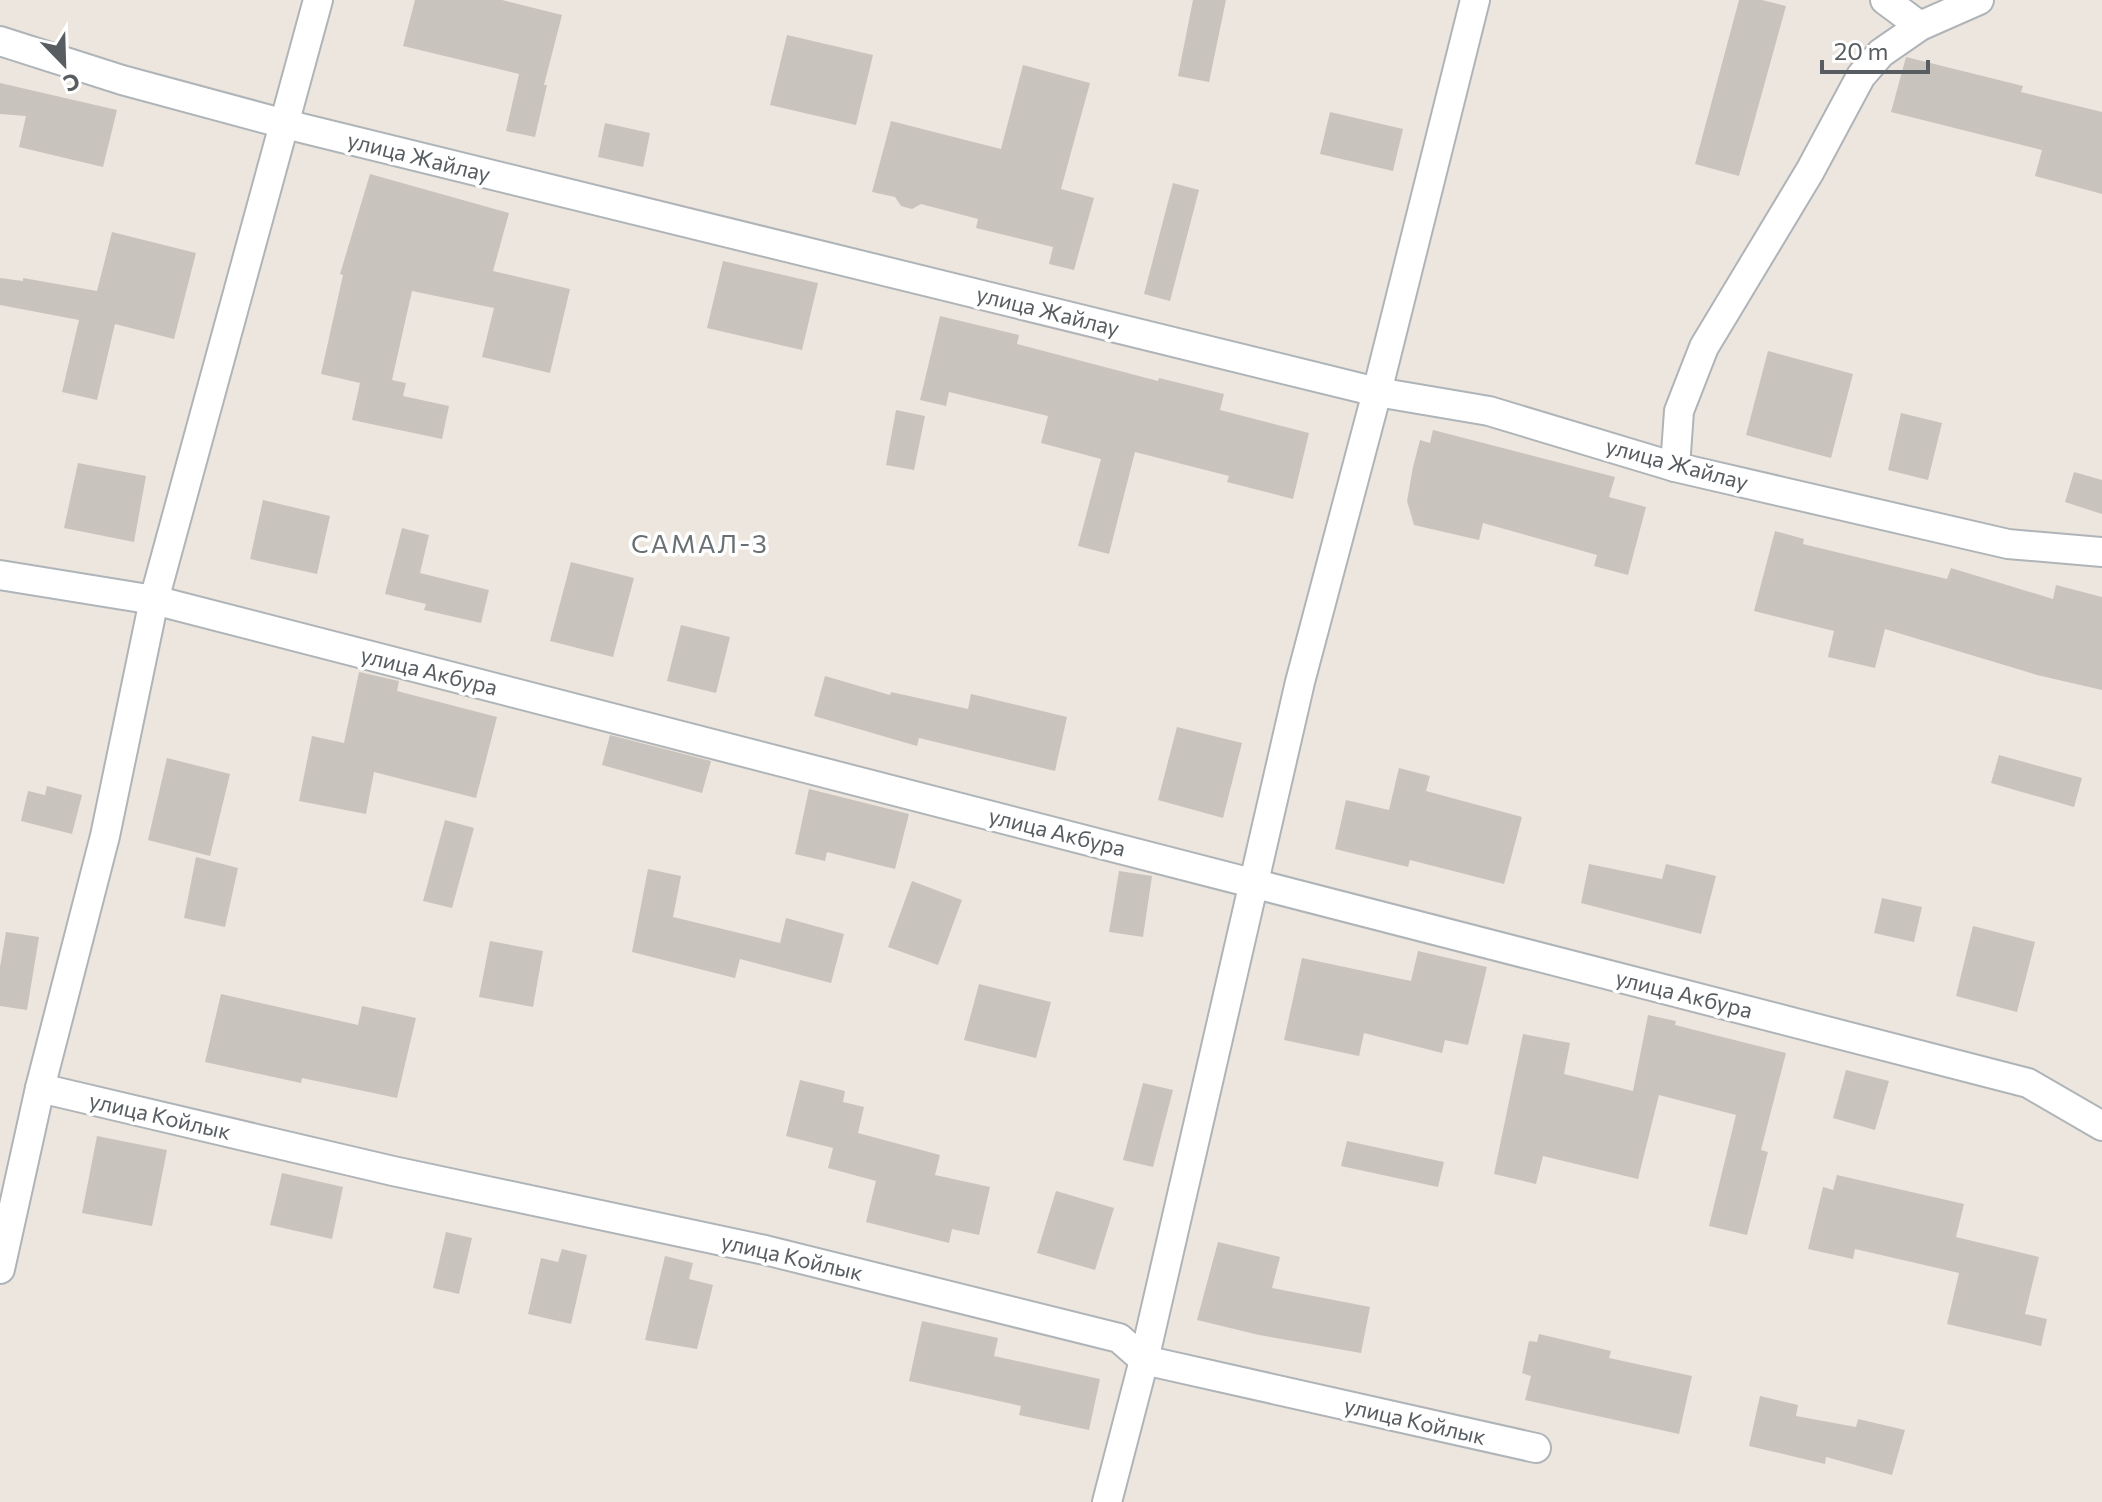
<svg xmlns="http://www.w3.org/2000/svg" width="2102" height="1502" viewBox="0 0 2102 1502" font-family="Commissioner,sans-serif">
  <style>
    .building { fill: #c9c3bd }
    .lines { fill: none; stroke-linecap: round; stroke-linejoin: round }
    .minor-casing { stroke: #afb4b8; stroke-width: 32 }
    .minor { stroke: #fff; stroke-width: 28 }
    .labels { text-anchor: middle; stroke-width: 7; stroke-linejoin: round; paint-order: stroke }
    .street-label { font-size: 22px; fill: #575d61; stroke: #fff }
    .quarter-label { font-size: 26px; letter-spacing: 2px; fill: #687073; stroke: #fff }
  </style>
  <rect width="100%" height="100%" fill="#ece6de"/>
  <g class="building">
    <polygon points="415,0 502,0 562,15 544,85 547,85 535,137 506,131 519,74 403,46"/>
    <polygon points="1193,0 1226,0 1209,82 1178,76"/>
    <polygon points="1739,0 1762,0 1786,6 1739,176 1695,164"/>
    <polygon points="787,35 873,55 856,125 770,105"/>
    <polygon points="1906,57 2023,86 2021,92 2102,112 2102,194 2035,176 2042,150 1891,112"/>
    <polygon points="1023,65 1090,83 1061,189 1094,198 1074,270 1049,264 1053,247 976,228 978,219 921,204 912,209 901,206 895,197 872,192 891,121 1001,149"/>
    <polygon points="0,83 117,110 103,167 19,147 26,116 0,114"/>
    <polygon points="1330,112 1403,129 1393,171 1320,154"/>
    <polygon points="605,123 650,133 643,167 598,157"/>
    <polygon points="370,174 509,213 493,271 570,289 550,373 482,357 494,308 412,291 392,380 406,383 403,396 449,406 442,439 352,420 360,383 321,374 343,275 340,274"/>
    <polygon points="1173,183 1199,190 1170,301 1144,294"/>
    <polygon points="112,232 196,253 174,339 115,324 97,400 62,392 79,320 0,305 0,278 23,281 23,278 97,291"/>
    <polygon points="723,261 818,283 802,350 707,328"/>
    <polygon points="940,316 1019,335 1017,344 1158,381 1159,378 1224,394 1220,410 1309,433 1293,499 1227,482 1229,476 1135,452 1109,554 1078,546 1101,459 1041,443 1048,416 949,392 946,406 920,400"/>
    <polygon points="1768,351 1853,374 1831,458 1746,435"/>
    <polygon points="896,410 925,416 914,470 886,465"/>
    <polygon points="1901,413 1942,423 1928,480 1888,470"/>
    <polygon points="1433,430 1615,477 1609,497 1646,507 1628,575 1594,566 1597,555 1483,523 1479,540 1414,525 1407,501 1413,467 1420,440 1430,443"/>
    <polygon points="78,463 146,476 134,542 64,528"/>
    <polygon points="2074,472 2102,480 2102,514 2065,502"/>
    <polygon points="263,500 330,516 317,574 250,559"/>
    <polygon points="402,528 429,535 420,573 489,590 481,623 424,610 426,604 385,594"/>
    <polygon points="1775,531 1804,539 1803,544 1947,579 1951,568 2053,599 2056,585 2102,597 2102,690 2037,675 1885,629 1875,668 1828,657 1834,631 1754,611"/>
    <polygon points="571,562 634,578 613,657 550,641"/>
    <polygon points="681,625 730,637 716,693 667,681"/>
    <polygon points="359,672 399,681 397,691 497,717 476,798 374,772 366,814 299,801 312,736 344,743"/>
    <polygon points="825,676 890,695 891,692 968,709 971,694 1067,717 1055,771 919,738 917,746 814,716"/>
    <polygon points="1177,727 1242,743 1223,818 1158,800"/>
    <polygon points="610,735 711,761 702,793 602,765"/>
    <polygon points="1999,755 2082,778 2074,807 1991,783"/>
    <polygon points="167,758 230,774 210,856 148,840"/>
    <polygon points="1399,768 1430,776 1426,791 1522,817 1504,884 1410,860 1408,867 1335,849 1346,800 1389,810"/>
    <polygon points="47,786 82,795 72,834 21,821 28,791 45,795"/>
    <polygon points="809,789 909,814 895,869 827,852 825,861 795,854"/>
    <polygon points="445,820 474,828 452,908 423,901"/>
    <polygon points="196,857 238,868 225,927 184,918"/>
    <polygon points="1589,864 1662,879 1666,864 1716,876 1701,934 1581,903"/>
    <polygon points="648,869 681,876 673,917 780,943 786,918 844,934 831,983 740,959 735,978 632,952"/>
    <polygon points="1119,871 1152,876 1143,937 1109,932"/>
    <polygon points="912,881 962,900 938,965 888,947"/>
    <polygon points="1882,898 1922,907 1914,942 1874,933"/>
    <polygon points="1973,926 2035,942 2017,1012 1956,996"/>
    <polygon points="6,932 39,937 27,1010 0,1006 0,967"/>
    <polygon points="490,941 543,951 533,1007 479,997"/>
    <polygon points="1418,951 1487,967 1468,1045 1445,1040 1442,1053 1364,1033 1359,1056 1284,1040 1302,958 1411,981"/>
    <polygon points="979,984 1051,1002 1036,1058 964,1040"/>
    <polygon points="221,994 358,1025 362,1006 416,1018 397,1098 302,1078 301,1083 205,1062"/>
    <polygon points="1648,1015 1676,1021 1675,1025 1786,1053 1761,1150 1768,1152 1747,1235 1709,1226 1736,1115 1659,1095 1638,1179 1543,1156 1536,1184 1494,1174 1523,1034 1570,1043 1564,1074 1633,1091"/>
    <polygon points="1846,1070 1889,1081 1875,1130 1833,1118"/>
    <polygon points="800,1080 845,1091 843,1102 864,1107 858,1133 940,1155 935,1175 990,1187 979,1235 952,1229 949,1243 866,1222 876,1181 828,1168 833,1148 786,1136"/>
    <polygon points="1143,1083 1173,1090 1153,1167 1123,1160"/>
    <polygon points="97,1136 167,1150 152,1226 82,1213"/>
    <polygon points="1347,1141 1444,1162 1438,1187 1341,1166"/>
    <polygon points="282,1173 343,1187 332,1239 270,1225"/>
    <polygon points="1837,1175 1964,1204 1956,1237 2039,1257 2025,1314 2047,1319 2041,1346 1947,1324 1959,1273 1855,1249 1853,1259 1808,1249 1823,1187 1833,1190"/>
    <polygon points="1056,1191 1114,1208 1095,1270 1037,1253"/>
    <polygon points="446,1232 472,1238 459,1294 433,1288"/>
    <polygon points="1218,1242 1280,1257 1272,1288 1370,1307 1361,1353 1259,1335 1197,1320"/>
    <polygon points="562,1249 587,1255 571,1324 528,1314 541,1258 558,1262"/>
    <polygon points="665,1256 693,1263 689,1279 713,1285 697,1349 645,1340"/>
    <polygon points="922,1321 998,1338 994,1356 1100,1379 1089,1430 1019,1415 1021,1406 909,1381"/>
    <polygon points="1539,1334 1611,1351 1609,1358 1692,1376 1679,1434 1525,1400 1531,1376 1522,1373 1529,1341 1537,1342"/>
    <polygon points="1760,1396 1798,1405 1796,1416 1856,1427 1858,1419 1905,1430 1892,1475 1826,1457 1825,1464 1749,1446"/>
  </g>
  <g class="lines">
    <g class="minor-casing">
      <g id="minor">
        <polyline points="1885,0 1920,26"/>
        <polyline points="0,41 122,80 285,124 1377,392 1489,411 1675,467 2008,544 2102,552"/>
        <polyline points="1675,467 1679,411 1704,347 1810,171 1861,76 1881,53 1920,26 1979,0"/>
        <polyline points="0,575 154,600 2028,1083 2102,1126"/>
        <polyline points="40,1088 393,1171 765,1250 1119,1338 1144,1360 1536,1448"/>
        <polyline points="0,1269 40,1088 105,836 154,600 318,0"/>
        <polyline points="1107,1502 1144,1360 1300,682 1377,392 1475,0"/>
      </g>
    </g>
    <use href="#minor" class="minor"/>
  </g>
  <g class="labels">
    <g class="street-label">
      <text transform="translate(419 157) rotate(14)" y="8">улица Жайлау</text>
      <text transform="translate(1048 311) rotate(14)" y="8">улица Жайлау</text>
      <text transform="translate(1677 464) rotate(15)" y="8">улица Жайлау</text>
      <text transform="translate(429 671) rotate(14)" y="8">улица Акбура</text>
      <text transform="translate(1057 832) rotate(14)" y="8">улица Акбура</text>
      <text transform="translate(1684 994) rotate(14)" y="8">улица Акбура</text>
      <text transform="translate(160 1116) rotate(13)" y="8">улица Койлык</text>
      <text transform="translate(792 1257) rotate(13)" y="8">улица Койлык</text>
      <text transform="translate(1415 1421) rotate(13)" y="8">улица Койлык</text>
    </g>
    <g class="quarter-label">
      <text x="700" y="553">САМАЛ-3</text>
    </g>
  </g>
  <g transform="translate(64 64) rotate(157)" stroke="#ffffff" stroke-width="6" paint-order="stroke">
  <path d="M0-6L14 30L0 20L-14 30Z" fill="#575d61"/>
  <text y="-12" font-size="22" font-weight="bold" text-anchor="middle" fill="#575d61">С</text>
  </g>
  <path d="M1822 60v12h106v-12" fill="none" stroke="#575d61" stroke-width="4"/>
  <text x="1834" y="60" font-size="24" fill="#575d61" stroke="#ffffff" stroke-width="6" paint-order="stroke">20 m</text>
</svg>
